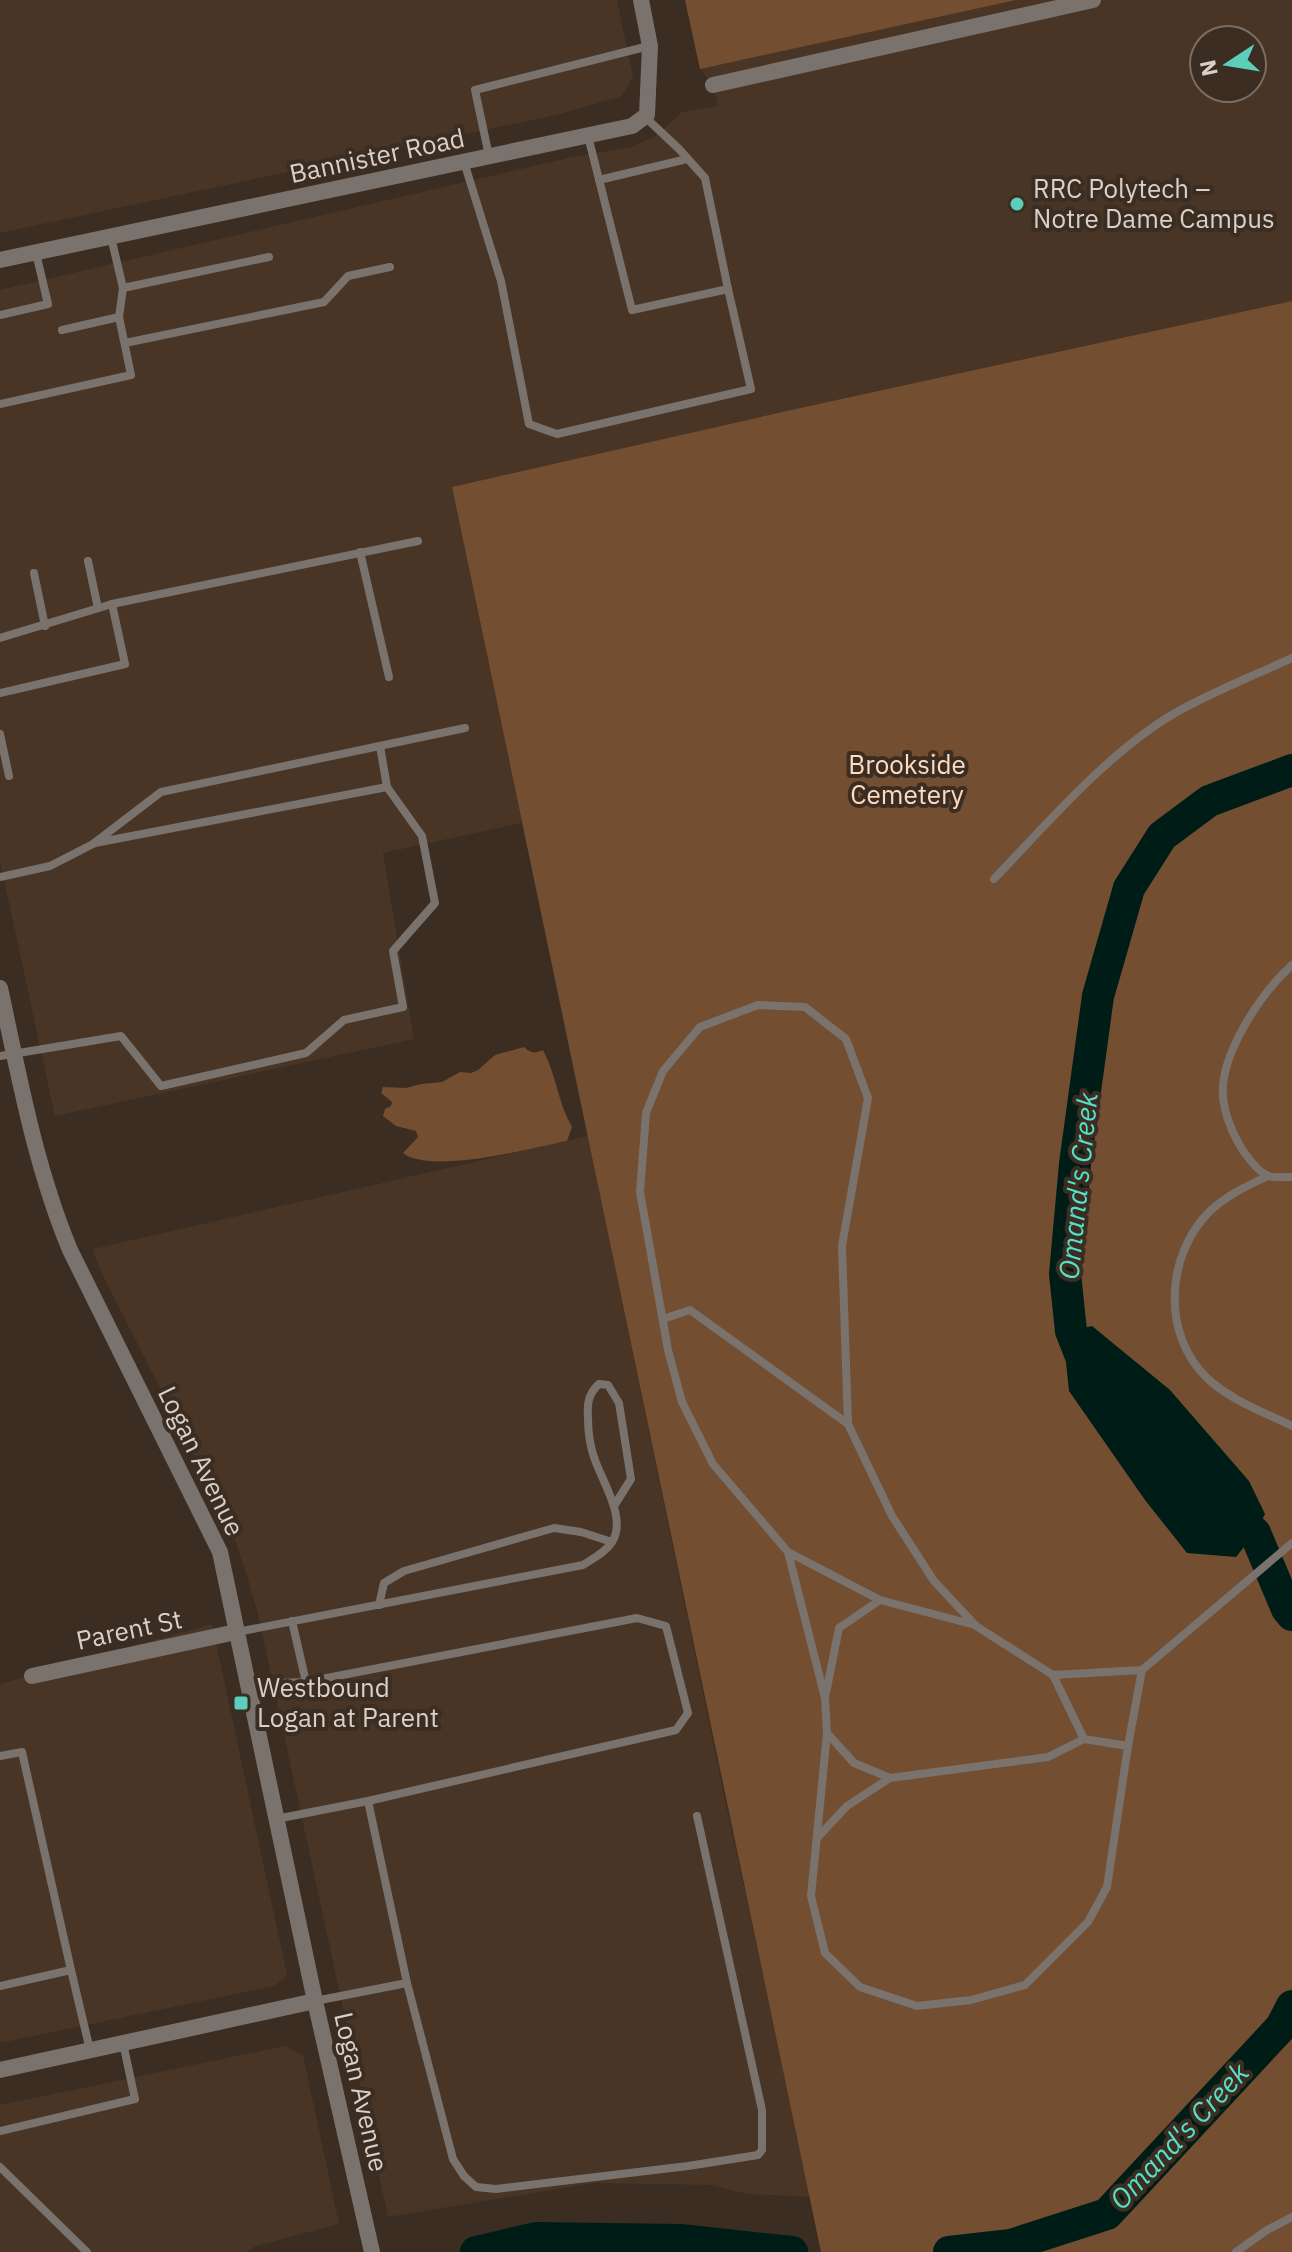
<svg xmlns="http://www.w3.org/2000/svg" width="1292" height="2252" viewBox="0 0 1292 2252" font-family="'IBM Plex Sans',sans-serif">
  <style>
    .built { fill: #483525; fill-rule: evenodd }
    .green { fill: #734e31 }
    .water { fill: #001c17 }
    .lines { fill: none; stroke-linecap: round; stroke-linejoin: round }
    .river { stroke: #001c17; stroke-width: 32 }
    .service { stroke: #7a736d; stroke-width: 8 }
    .minor { stroke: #7a736d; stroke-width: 16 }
    .poi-dot { fill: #5cceba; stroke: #3b2d22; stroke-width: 3 }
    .labels { text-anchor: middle; stroke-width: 8; stroke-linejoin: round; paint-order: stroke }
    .street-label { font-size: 26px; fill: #d9d0c9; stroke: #3b2d22 }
    .poi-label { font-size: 26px; fill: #d9d0c9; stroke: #3b2d22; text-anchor: start }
    .park-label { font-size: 26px; fill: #fcdbc2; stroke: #3b2d22 }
    .water-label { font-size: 28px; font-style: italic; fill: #55e1c9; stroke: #3b2d22 }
  </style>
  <rect width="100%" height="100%" fill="#3b2d22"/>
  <g class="built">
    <polygon points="0,0 617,0 633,77 622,96 561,114 0,233"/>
    <path d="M685,0H1292V301L791,410L452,487L522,823L383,853L414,1039L55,1116L0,861V290L573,157L632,147L657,135L682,112L718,106L713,85L700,69ZM1204,40H1252V88H1204Z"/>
    <polygon points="588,1136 723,1790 811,2197 747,2194 711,2185 594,2183 388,2217 258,1614 248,1580 231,1527 101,1272 93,1249"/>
    <polygon points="212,1624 287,1975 274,1986 0,2043 0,1684"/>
    <polygon points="285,2046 303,2055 339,2224 256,2246 246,2252 0,2252 0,2105"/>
  </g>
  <g class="green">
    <polygon points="685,0 1016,0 700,69"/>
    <polygon points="1292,301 1292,2252 821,2252 452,487 791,410"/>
    <path d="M524,1047C530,1053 535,1054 543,1050C556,1074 558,1103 572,1127L567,1141C531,1148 432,1175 403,1153L418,1137L416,1131L396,1126L383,1116L385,1109L391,1106L392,1102L381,1093L383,1087L406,1088L421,1084L442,1082L460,1072L471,1073L478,1070L495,1055Z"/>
  </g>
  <polygon class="water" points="1092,1326 1170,1390 1249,1481 1265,1514 1255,1533 1236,1557 1187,1553 1145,1500 1069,1391 1064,1343 1071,1331"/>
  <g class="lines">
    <g class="river">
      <polyline points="1091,1368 1082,1359 1071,1331 1065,1274 1075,1164 1098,996 1129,888 1162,836 1209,801 1292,770"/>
      <polyline points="1225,1503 1255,1533 1287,1609 1292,1615"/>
      <polyline points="476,2252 536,2238 680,2240 792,2252"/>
      <polyline points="949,2252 1011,2245 1107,2214 1281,2027 1292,2006"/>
    </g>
    <g class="service">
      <polyline points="588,136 632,310 728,289 705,178 679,149 645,117"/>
      <polyline points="489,156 475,90 649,46"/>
      <polyline points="464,162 501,281 529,424 557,434 751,389 728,289"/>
      <polyline points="599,180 687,159"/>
      <polyline points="111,237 123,288 269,257"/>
      <polyline points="0,315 48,304 36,253"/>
      <polyline points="62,330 119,317 123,288"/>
      <polyline points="125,343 324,302 348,276 390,267"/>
      <polyline points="0,404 131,375 119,317"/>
      <polyline points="360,552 389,677"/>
      <polyline points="88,561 98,608"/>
      <polyline points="34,573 45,626"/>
      <polyline points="0,638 112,604 418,541"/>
      <polyline points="0,693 125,664 112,604"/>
      <polyline points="0,734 9,776"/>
      <polyline points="95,843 387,787 380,746"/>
      <polyline points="0,877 50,866 93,844 161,792 465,728"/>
      <path d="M994,879C1048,823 1108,752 1175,713C1212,692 1253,676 1292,658"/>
      <path d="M1292,965C1261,993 1219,1055 1223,1098C1225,1114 1231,1130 1239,1144C1244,1153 1257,1171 1268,1176C1274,1178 1285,1177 1292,1177"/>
      <polyline points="0,1056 121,1036 161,1086 306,1053 344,1020 403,1007 393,951 435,903 422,836 387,787"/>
      <path d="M1268,1176C1247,1186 1227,1195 1210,1211C1166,1254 1161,1334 1207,1378C1230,1400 1264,1412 1292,1426"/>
      <polyline points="663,1319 690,1310 848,1424"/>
      <polyline points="788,1552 880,1600"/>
      <polyline points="379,1605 384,1583 404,1571 554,1528 581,1532 612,1542"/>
      <polyline points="292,1621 306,1682"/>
      <path d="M237,1632L583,1565C592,1559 606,1552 612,1542C627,1519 603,1483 595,1460C590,1447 588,1432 588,1418C587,1404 588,1394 599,1384L608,1385L619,1403L631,1479L614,1506"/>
      <polyline points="1142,1670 1053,1675 976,1626 934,1581 892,1516 848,1424 842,1246 868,1098 846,1039 805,1007 758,1005 700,1027 663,1071 646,1113 640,1192 668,1350 682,1402 713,1464 788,1552 825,1698 827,1733 811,1896 825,1953 860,1987 917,2006 971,2000 1025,1985 1088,1922 1107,1887 1128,1746 1142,1670 1292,1543"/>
      <polyline points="1053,1675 1084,1739 1128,1746"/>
      <polyline points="249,1684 306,1682 637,1618 666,1626 688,1713 676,1730 368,1801"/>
      <polyline points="826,1693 839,1628 880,1600 975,1625"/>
      <polyline points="827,1733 854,1763 890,1778 1048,1757 1084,1739"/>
      <polyline points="0,1756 22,1752 71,1970"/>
      <polyline points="276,1819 368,1801 407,1983 315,2001"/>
      <polyline points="817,1838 847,1806 890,1778"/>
      <polyline points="407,1983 453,2159 464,2176 476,2187 496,2189 688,2166 758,2155 762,2150 762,2110 697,1816"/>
      <polyline points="0,1986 71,1970 90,2050"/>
      <polyline points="0,2131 135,2099 123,2043"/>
      <polyline points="0,2167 87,2252"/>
      <polyline points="1236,2252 1267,2230 1292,2217"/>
    </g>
    <g class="minor">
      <polyline points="713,85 1093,0"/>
      <polyline points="0,260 632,126 647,115 650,46 641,0"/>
      <path d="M0,988C19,1076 35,1166 70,1250L220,1552L315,2001L372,2252"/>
      <polyline points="32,1676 236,1632"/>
      <polyline points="0,2070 315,2001"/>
    </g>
  </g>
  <g class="poi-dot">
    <circle cx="1017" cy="204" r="8"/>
    <rect x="233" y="1695" width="16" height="16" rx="4"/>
  </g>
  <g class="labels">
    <g class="street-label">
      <text transform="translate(377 156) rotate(-12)" y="9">Bannister Road</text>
      <text transform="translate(201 1461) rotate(64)" y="9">Logan Avenue</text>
      <text transform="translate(129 1630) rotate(-12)" y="9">Parent St</text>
      <text transform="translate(361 2092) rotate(77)" y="9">Logan Avenue</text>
    </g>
    <g class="poi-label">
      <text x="1033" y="198">RRC Polytech –<tspan x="1033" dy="30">Notre Dame Campus</tspan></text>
      <text x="257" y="1697">Westbound<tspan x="257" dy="30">Logan at Parent</tspan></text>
    </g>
    <g class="park-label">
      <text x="907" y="774">Brookside<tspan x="907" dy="30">Cemetery</tspan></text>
    </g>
    <g class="water-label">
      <text transform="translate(1078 1186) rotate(-84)" y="10">Omand's Creek</text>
      <text transform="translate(1179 2136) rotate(-47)" y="10">Omand's Creek</text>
    </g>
  </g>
  <g transform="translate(1228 64) rotate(258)"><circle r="38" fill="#3b2d22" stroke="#7a6e65" stroke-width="2"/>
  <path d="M0-6L14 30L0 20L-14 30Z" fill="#5cceba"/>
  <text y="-12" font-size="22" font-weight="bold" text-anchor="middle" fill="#d9d0c9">N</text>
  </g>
</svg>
